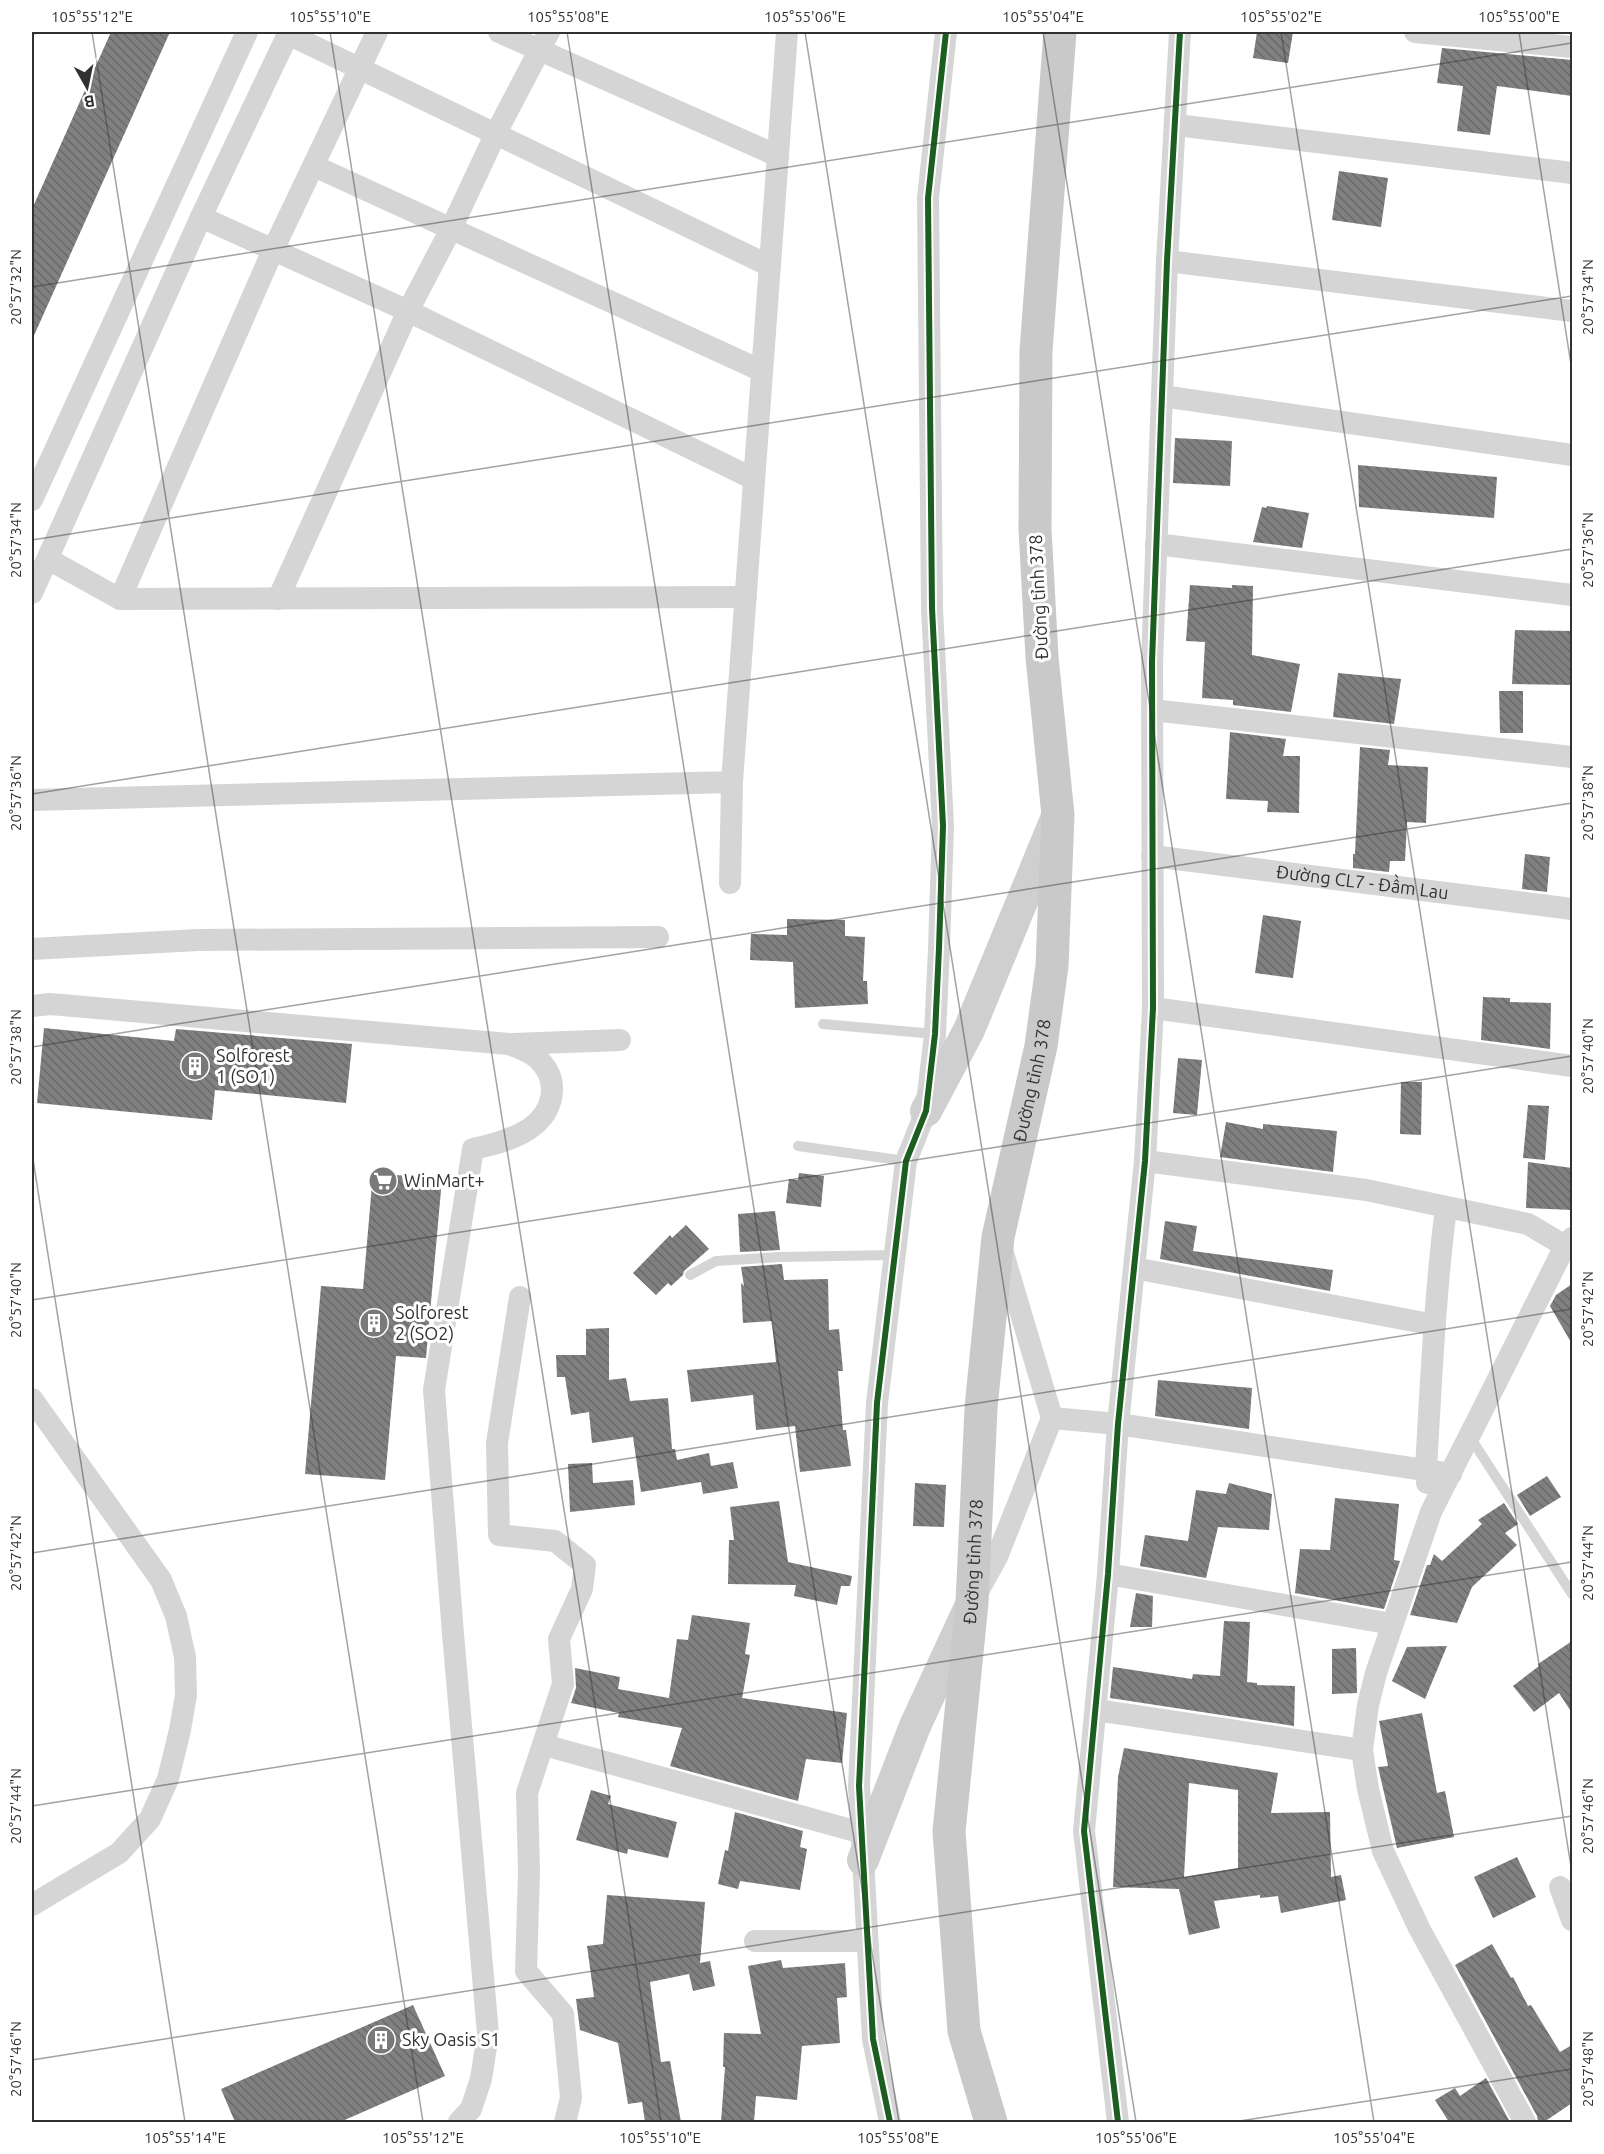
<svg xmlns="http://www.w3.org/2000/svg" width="1604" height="2154" viewBox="0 0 1604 2154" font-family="Ubuntu,sans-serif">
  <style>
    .building { fill: url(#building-back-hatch); fill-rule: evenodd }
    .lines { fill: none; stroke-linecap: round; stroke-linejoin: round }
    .service { stroke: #d5d5d5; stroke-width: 10 }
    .minor { stroke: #d5d5d5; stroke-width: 22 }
    .secondary { stroke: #cfcfcf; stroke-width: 32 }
    .primary { stroke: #c9c9c9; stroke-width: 33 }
    .cycleway-casing { stroke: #fff; stroke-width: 10 }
    .cycleway { stroke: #1b5e20; stroke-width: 6 }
    .ticks { fill: none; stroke: #313131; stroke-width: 1.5; stroke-opacity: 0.45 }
    .labels { text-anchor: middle; stroke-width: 6; stroke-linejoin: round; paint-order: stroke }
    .street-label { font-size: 18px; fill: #313131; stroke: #fff }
    .poi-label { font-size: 18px; fill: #313131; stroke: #fff; text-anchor: start }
    .neatline { fill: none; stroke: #313131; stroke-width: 2 }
    .ticks-label { font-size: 15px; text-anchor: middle; fill: #313131 }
  </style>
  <defs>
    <pattern id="building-back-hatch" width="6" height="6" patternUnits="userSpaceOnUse" patternTransform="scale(1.5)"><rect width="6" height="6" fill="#808080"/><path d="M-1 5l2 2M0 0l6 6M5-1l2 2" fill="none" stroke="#696969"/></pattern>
  </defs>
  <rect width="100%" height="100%" fill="#fff"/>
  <g class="building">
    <polygon points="111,32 170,32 32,340 32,209"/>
    <polygon points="1257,32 1293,32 1288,63 1253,58"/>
    <polygon points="1442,48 1572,60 1572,96 1497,86 1490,135 1457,131 1463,86 1437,83"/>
    <polygon points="1339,171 1388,178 1381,227 1332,220"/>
    <polygon points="1175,438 1232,441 1230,486 1173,483"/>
    <polygon points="1358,465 1497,477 1494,518 1359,507"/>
    <polygon points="1267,506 1309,513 1302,548 1253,542 1262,507 1266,508"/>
    <polygon points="1190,585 1232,588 1232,585 1253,586 1252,655 1300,664 1291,712 1233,705 1233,700 1202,698 1205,642 1186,641"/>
    <polygon points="1515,630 1572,631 1572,685 1512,684"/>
    <polygon points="1338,673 1401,679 1394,724 1333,717"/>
    <polygon points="1499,691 1523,691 1523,733 1500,733"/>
    <polygon points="1230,732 1286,739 1283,756 1300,756 1299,813 1267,812 1268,801 1226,799"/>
    <polygon points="1360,747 1390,750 1388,765 1428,767 1426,823 1407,822 1405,861 1390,861 1389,872 1353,868 1353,854 1355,854"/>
    <polygon points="1525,854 1550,857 1547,892 1522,889"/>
    <polygon points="1263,915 1301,921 1293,978 1255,973"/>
    <polygon points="787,919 845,920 845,936 865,937 863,981 867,981 868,1004 795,1008 793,962 750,960 751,934 787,935"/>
    <polygon points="1483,997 1510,998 1510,1002 1551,1003 1550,1049 1481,1040"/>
    <polygon points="44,1028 174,1041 176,1029 352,1044 346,1103 215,1090 212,1120 37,1103"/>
    <polygon points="1178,1058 1202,1060 1197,1115 1173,1113"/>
    <polygon points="1401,1082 1422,1082 1421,1135 1400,1134"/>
    <polygon points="1528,1105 1549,1106 1545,1160 1523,1158"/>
    <polygon points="1226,1122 1263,1129 1263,1124 1337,1131 1333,1172 1220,1157"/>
    <polygon points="1528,1162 1572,1168 1572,1210 1526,1208"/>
    <polygon points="373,1173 442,1179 426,1358 396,1356 385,1480 305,1474 321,1286 363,1289"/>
    <polygon points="799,1173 824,1176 821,1207 786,1203 789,1179 798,1180"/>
    <polygon points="775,1211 780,1250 740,1252 738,1214"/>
    <polygon points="1165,1221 1197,1226 1193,1251 1333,1270 1330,1291 1160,1259"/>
    <polygon points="686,1225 709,1249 684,1271 683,1275 671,1286 668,1283 656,1295 633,1273 670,1235 672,1238"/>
    <polygon points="782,1264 784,1280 828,1279 829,1330 839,1329 843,1371 838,1371 843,1430 846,1430 851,1466 800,1472 795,1426 756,1430 753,1395 691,1402 687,1370 776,1362 772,1321 743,1323 741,1283 744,1286 741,1267"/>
    <polygon points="1572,1284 1572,1344 1550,1306 1556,1295"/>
    <polygon points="609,1328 609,1380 626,1378 630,1401 668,1398 672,1449 675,1449 677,1460 709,1453 711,1466 733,1462 738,1488 703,1494 701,1482 641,1492 633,1437 592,1443 589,1412 571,1415 565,1377 557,1377 556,1355 586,1355 586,1329"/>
    <polygon points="1158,1380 1252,1388 1249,1429 1155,1416"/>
    <polygon points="592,1463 593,1483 633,1480 635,1505 570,1512 568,1464"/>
    <polygon points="1547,1476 1561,1497 1530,1516 1517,1495"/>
    <polygon points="915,1483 946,1485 944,1527 913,1526"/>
    <polygon points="1229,1483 1272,1494 1269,1530 1218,1527 1206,1578 1140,1566 1145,1535 1188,1541 1196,1490 1226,1494"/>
    <polygon points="1335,1498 1399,1504 1394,1560 1400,1561 1384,1609 1295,1593 1300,1549 1330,1550"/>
    <polygon points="779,1501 788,1562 852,1576 850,1586 841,1586 837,1605 794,1596 796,1585 728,1584 729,1540 734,1540 730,1507"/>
    <polygon points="1504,1503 1518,1524 1505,1533 1517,1545 1472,1587 1457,1623 1410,1615 1427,1565 1430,1565 1434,1554 1442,1561 1482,1524 1478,1520"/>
    <polygon points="1136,1593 1153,1596 1152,1627 1130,1627"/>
    <polygon points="692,1615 750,1623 745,1654 750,1655 742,1698 847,1713 842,1763 806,1759 798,1801 670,1766 682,1728 618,1717 619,1713 571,1703 576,1688 575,1668 620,1677 618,1689 669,1698 677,1639 688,1640"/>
    <polygon points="1224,1621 1250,1622 1247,1682 1257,1683 1257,1685 1295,1686 1294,1726 1110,1698 1113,1667 1192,1679 1193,1674 1220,1676"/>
    <polygon points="1572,1641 1572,1713 1559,1693 1534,1712 1513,1686 1539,1666 1538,1664"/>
    <polygon points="1447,1646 1425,1699 1392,1681 1407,1647"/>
    <polygon points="1356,1648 1357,1693 1332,1694 1332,1649"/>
    <polygon points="1422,1713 1437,1793 1445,1791 1454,1837 1397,1848 1378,1767 1388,1766 1379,1721"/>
    <path d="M1124,1748L1278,1773L1271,1813L1330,1812L1331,1877L1341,1875L1346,1900L1281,1913L1278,1896L1260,1898V1895L1214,1901L1220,1928L1189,1935L1179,1889L1113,1887L1118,1777ZM1189,1783L1238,1790V1868L1184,1877Z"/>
    <polygon points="591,1790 611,1796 608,1804 677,1822 668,1858 628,1849 627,1854 576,1840"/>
    <polygon points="735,1812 803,1831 800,1847 807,1849 800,1890 740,1881 738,1889 718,1884 725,1850 728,1851"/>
    <polygon points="1517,1857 1536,1897 1493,1918 1474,1877"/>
    <polygon points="607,1895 705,1902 700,1963 710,1961 715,1986 693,1991 689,1974 650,1982 661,2062 670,2061 681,2122 645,2122 642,2102 628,2104 618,2043 580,2030 576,1999 594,1997 587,1946 603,1944"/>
    <polygon points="1492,1944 1511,1978 1513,1977 1528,2006 1531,2005 1560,2052 1572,2045 1572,2103 1544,2122 1538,2122 1537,2116 1455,1965"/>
    <polygon points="781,1960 783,1968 845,1963 847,1997 837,1998 840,2043 802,2046 797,2100 756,2096 754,2122 721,2122 725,2067 723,2067 724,2033 761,2034 748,1966"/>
    <polygon points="413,2005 445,2076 340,2122 235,2122 221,2089"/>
    <polygon points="1486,2078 1510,2122 1449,2122 1435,2100 1455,2088 1460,2096"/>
  </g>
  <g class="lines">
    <g class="service">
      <polyline points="823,1024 935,1034"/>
      <polyline points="798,1146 906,1161"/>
      <polyline points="690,1275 716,1261 780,1257 895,1255"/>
      <polyline points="1470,1437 1572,1594"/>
    </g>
    <g class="minor">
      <polyline points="499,32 778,156"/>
      <polyline points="1415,32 1572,47"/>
      <polyline points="288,34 770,266"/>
      <polyline points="1176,125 1572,173"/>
      <polyline points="314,166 762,371"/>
      <polyline points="201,217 408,311 754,479"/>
      <polyline points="1167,261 1572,311"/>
      <polyline points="1162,396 1572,455"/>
      <polyline points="32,500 247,32"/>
      <polyline points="1156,544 1572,595"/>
      <polyline points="48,559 120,599 746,597"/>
      <polyline points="32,593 201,217 289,32"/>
      <polyline points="120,599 273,250 377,32"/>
      <polyline points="278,599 408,311 451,229 496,133 549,32"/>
      <polyline points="1152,710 1572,757"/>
      <polyline points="32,800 732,782 787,32"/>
      <path id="s1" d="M1152,856L1572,909"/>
      <polyline points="730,883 732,782"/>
      <polyline points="32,949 198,940 658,937"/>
      <path d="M32,1006L50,1004L509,1044C519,1048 530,1051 538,1059C561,1081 554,1112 529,1129C512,1140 492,1145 473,1149L434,1390L453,1634L488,2034L481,2079L471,2109L459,2122"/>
      <polyline points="1153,1008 1572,1066"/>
      <polyline points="513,1044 620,1040"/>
      <polyline points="1145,1161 1366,1190 1528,1224 1565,1246"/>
      <polyline points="1134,1268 1435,1325"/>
      <polyline points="520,1297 497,1443 499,1535 555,1541 585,1565 582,1589 559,1639 563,1684 527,1793 529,1872 526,1971 563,2014 571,2098 565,2122"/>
      <polyline points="32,1399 161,1580 176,1616 185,1657 186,1695 180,1730 168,1779 150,1819 119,1853 32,1905"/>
      <polyline points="1052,1418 1118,1424 1451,1474"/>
      <path d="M1427,1483L1426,1469C1431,1382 1435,1294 1446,1208"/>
      <polyline points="1108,1574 1392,1624"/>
      <polyline points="976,1595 997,1557 1052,1418 1002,1250"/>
      <polyline points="1096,1710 1362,1750"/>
      <polyline points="544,1745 862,1833"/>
      <polyline points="1560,1887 1572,1920"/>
      <polyline points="755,1941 867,1941"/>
      <polyline points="890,2122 873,2039 859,1786 877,1403 906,1161 926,1111 935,1034 939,948 943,826 932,608 928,198 946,32"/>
      <polyline points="1118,2122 1084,1831 1108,1574 1118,1424 1145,1161 1153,1008 1152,662 1167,261 1180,32"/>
      <polyline points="1525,2122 1419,1928 1383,1851 1368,1789 1362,1750 1368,1705 1376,1673 1431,1512 1565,1246 1572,1238"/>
    </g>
    <g class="secondary">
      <polyline points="926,1111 969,1030 1056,819"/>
      <polyline points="863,1860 915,1726 969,1609"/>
    </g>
    <path class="primary" id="s2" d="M991,2122L964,2031L949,1831L972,1603L981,1408L998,1237L1041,1046L1052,966L1058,815L1042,657L1035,529L1036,351L1060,32"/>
    <g class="cycleway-casing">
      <g id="cycleway">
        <polyline points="890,2122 873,2039 859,1786 877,1403 906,1161 926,1111 935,1034 939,948 943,826 932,608 928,198 946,32"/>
        <polyline points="1118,2122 1084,1831 1108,1574 1118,1424 1145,1161 1153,1008 1152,662 1167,261 1180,32"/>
      </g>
    </g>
    <use href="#cycleway" class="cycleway"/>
  </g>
  <path class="ticks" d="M92,32L423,2122M330,32L661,2122M567,32L899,2122M805,32L1136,2122M1043,32L1374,2122M1281,32L1572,1873M1519,32L1572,371M32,34L47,32M32,287L1572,43M32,540L1572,296M32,794L1572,549M32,1047L1572,803M32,1153L185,2122M32,1300L1572,1056M32,1553L1572,1309M32,1806L1572,1562M32,2060L1572,1816M1233,2122L1572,2069"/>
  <defs>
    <g id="building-disc" transform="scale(1.5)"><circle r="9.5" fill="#797979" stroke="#fff"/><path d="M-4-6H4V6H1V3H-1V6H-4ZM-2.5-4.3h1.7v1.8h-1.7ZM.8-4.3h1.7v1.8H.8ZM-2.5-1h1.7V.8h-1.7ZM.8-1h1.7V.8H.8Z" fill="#fff"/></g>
    <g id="supermarket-disc" transform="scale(1.5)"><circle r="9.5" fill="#797979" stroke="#fff"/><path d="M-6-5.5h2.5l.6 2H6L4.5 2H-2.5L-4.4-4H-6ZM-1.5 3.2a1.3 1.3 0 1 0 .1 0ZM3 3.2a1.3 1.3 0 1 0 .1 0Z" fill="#fff"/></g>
  </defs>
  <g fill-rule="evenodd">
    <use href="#building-disc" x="195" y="1066"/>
    <use href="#supermarket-disc" x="383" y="1181"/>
    <use href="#building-disc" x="374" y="1323"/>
    <use href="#building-disc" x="381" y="2040"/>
  </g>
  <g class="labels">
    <g class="street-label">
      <text transform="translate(1039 597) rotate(-93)" y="6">Đường tỉnh 378</text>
      <text dy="6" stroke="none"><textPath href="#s1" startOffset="212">Đường CL7 - Đầm Lau</textPath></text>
      <text dy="6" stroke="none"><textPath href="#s2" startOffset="1052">Đường tỉnh 378</textPath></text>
      <text dy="6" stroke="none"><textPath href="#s2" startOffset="566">Đường tỉnh 378</textPath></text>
    </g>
    <g class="poi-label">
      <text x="216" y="1062">Solforest<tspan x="216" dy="21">1 (SO1)</tspan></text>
      <text x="404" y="1187">WinMart+</text>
      <text x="395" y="1319">Solforest<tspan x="395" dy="21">2 (SO2)</tspan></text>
      <text x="402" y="2046">Sky Oasis S1</text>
    </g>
  </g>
  <rect width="1604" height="2154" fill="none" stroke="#ffffff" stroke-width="66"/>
  <g transform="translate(87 87) rotate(171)" stroke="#ffffff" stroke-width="4.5" paint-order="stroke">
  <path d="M0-4.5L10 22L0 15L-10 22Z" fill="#313131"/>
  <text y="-9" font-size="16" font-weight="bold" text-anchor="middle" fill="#313131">B</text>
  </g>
  <rect x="33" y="33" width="1538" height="2088" class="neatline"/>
  <g class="ticks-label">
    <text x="92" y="22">105°55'12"E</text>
    <text x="330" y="22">105°55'10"E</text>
    <text x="568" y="22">105°55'08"E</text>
    <text x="805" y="22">105°55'06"E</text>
    <text x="1043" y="22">105°55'04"E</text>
    <text x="1281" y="22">105°55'02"E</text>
    <text x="1519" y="22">105°55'00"E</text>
    <text transform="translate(16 287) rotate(-90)" y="5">20°57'32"N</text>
    <text transform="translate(1588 297) rotate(-90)" y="5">20°57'34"N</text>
    <text transform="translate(16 540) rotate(-90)" y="5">20°57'34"N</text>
    <text transform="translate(1588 550) rotate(-90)" y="5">20°57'36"N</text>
    <text transform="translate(16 793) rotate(-90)" y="5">20°57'36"N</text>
    <text transform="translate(1588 803) rotate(-90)" y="5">20°57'38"N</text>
    <text transform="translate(16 1047) rotate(-90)" y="5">20°57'38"N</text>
    <text transform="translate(1588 1056) rotate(-90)" y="5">20°57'40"N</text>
    <text transform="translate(16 1300) rotate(-90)" y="5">20°57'40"N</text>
    <text transform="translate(1588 1309) rotate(-90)" y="5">20°57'42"N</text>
    <text transform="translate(16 1553) rotate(-90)" y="5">20°57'42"N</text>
    <text transform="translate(1588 1563) rotate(-90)" y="5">20°57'44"N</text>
    <text transform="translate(16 1806) rotate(-90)" y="5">20°57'44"N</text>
    <text transform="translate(1588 1816) rotate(-90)" y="5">20°57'46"N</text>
    <text transform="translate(16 2059) rotate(-90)" y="5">20°57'46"N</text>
    <text transform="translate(1588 2069) rotate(-90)" y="5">20°57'48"N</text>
    <text x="185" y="2143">105°55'14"E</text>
    <text x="423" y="2143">105°55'12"E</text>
    <text x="660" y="2143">105°55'10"E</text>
    <text x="898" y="2143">105°55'08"E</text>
    <text x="1136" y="2143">105°55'06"E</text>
    <text x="1374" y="2143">105°55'04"E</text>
  </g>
</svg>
